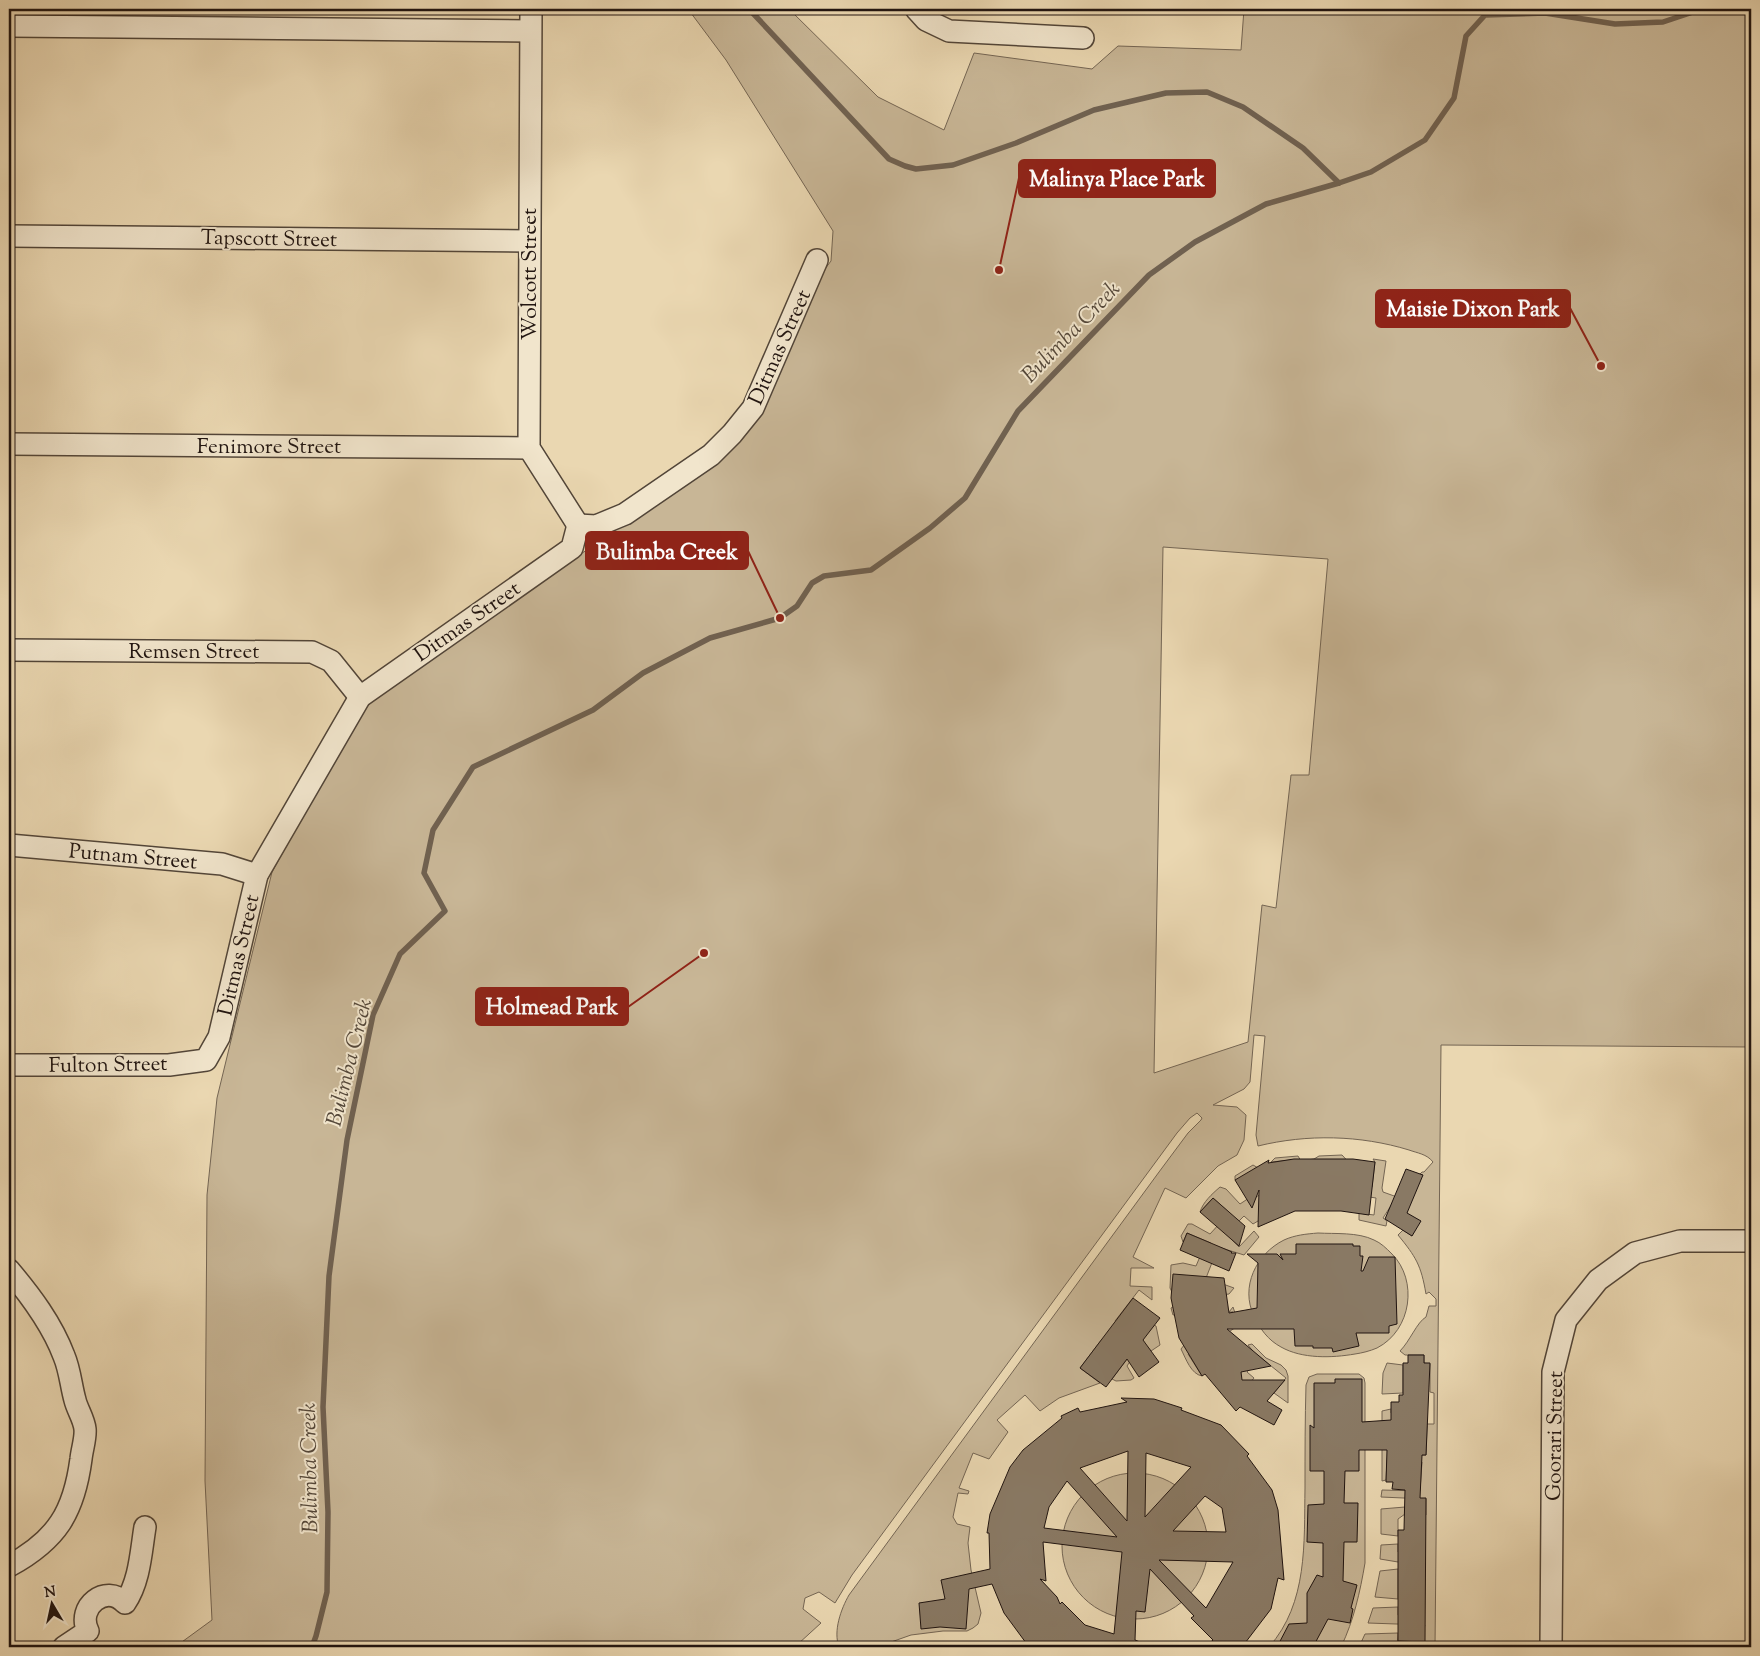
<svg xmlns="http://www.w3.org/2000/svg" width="1760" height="1656" viewBox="0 0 1760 1656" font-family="'Sorts Mill Goudy',serif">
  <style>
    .green { fill: #c8b696; stroke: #746553; fill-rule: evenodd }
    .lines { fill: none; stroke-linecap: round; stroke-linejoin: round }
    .stream { stroke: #706150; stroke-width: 5.5 }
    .building { fill: #897964; stroke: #201410; fill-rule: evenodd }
    .minor-casing { stroke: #524538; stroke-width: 24 }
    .minor { stroke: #f1e5cc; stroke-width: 21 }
    .labels { text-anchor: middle; stroke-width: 4; stroke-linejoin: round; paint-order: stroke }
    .street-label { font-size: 21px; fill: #201410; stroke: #f1e5cc }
    .water-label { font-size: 22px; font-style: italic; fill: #55483a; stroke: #f1e5cc }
    .leader { fill: none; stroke: #8f2418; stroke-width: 2 }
    .callout-dot { fill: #8f2418; stroke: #f1e5cc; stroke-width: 2 }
    .callout { fill: #8f2418; stroke: #8f2418; stroke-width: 2 }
    .callout-label { font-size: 22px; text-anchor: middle; font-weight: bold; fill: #fff }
  </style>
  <rect width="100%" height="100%" fill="#ead7b1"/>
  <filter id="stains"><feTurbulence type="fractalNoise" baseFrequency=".004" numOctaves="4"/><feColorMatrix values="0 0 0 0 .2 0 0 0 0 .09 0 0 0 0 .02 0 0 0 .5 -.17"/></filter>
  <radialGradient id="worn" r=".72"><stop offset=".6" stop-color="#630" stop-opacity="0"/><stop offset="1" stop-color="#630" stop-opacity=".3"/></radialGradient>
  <g class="green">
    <path d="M688,9H789L878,97L944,130L974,53L1092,69L1118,46L1241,50L1244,9H1751V1047L1441,1045L1435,1647L1419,1646L1425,1625L1368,1623L1373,1608L1398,1607V1615H1424L1425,1562H1398L1380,1559L1381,1545L1398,1544V1552H1425L1421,1515H1426V1499L1381,1497L1382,1490L1420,1491L1422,1462L1387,1460L1386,1480L1382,1481V1436L1388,1433V1455H1426L1427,1426L1382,1424V1411L1391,1409V1413H1394V1424H1434V1393L1430,1392V1364L1424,1363V1355H1405L1400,1351C1410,1341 1417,1322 1426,1317L1429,1306H1436V1299L1429,1292L1426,1294C1421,1265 1416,1257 1398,1235L1403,1230L1412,1236L1392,1204L1383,1218L1387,1221L1386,1226L1359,1220V1213L1374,1215L1376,1198L1344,1193L1263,1218L1253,1224L1244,1216L1226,1234L1239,1247L1254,1231L1259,1237L1244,1255L1215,1246V1255L1206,1278L1234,1288L1229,1294L1207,1297L1210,1324L1233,1312H1229L1233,1307L1239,1325L1211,1344L1252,1350L1248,1345L1252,1344L1266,1358L1281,1365L1286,1370L1288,1376V1403L1274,1393L1286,1378L1260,1357L1247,1372L1254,1378L1249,1384L1259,1397L1203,1345L1188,1354L1202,1376C1191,1374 1186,1359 1181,1349L1185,1344L1200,1311L1173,1315L1171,1308L1178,1304L1170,1288L1171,1265L1183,1263L1196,1266L1202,1252L1211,1243L1187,1233L1183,1242L1181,1236L1188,1224H1192L1210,1234L1221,1222L1232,1215L1213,1198L1200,1212C1203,1202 1212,1194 1220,1187L1226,1189L1240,1204L1252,1196L1254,1198L1265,1192L1235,1180V1176L1253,1165L1260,1169L1291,1160L1271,1162L1275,1158L1298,1156L1301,1161L1314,1159L1319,1156L1342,1155L1372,1187L1375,1162L1373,1159L1386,1161L1382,1188L1383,1192L1411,1202L1420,1174L1422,1172H1424L1433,1162C1427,1154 1417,1153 1409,1150C1360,1135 1307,1134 1258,1146L1256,1135L1265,1036L1254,1035L1250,1082L1244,1089L1213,1105L1237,1107L1246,1115L1244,1140L1237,1155L1218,1166L1186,1198L1165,1188L1133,1257L1154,1268H1131L1130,1286L1152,1287V1300L1139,1290L1115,1321L1141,1341L1154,1325L1156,1326L1160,1345L1151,1351L1147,1346L1133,1357L1127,1366L1134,1378L1131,1380L1116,1381L1112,1379L1128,1358L1102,1339L1080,1368L1100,1383L1059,1398L1040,1411L1025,1395L997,1420L1008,1432L989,1459L973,1453L959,1488L969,1491L968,1494L958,1493L953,1517L957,1524L970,1527L968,1543L971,1570L981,1613L978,1624L973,1628L967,1631H943L911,1635L877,1647H839C833,1631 841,1609 849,1595L1159,1172L1188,1133L1201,1120L1202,1118L1197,1113L1190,1118L1177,1133L852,1575L835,1603L819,1592L805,1598L803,1609L821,1623L798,1644L800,1647H175L212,1620L205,1481L207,1195L217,1098L272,872L366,703L718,459L818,278L831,261L833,231L726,60ZM1163,547L1328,559L1309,775H1291L1276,908L1262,905L1248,1042L1154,1073Z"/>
    <path d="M1318,1233C1335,1234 1358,1232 1374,1240C1381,1243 1386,1248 1392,1254C1418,1280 1412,1330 1377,1348C1370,1351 1362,1353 1355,1354C1332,1358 1302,1359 1281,1347C1268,1340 1260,1329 1254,1316C1240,1287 1256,1254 1284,1240C1295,1235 1306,1234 1318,1233Z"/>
    <polygon points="1387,1363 1403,1365 1403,1393 1382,1394 1383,1373"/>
    <path d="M1317,1374H1359L1364,1378L1365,1383V1563C1360,1592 1354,1620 1341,1647H1269C1308,1603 1304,1543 1305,1488C1305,1453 1305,1419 1306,1385L1309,1377Z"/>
    <circle cx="1135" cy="1546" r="73"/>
    <polygon points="1405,1507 1405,1514 1398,1519 1398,1536 1381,1534 1381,1509"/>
    <polygon points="1398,1569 1398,1599 1375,1597 1380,1571"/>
    <polygon points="1398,1633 1397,1647 1359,1647 1365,1634"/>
  </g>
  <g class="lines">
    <g class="stream">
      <polyline points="749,9 889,159 905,166 916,169 953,165 1016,143 1094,110 1166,93 1207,92 1243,107 1303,148 1339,183"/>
      <polyline points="312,1647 316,1636 327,1592 328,1512 323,1407 329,1276 347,1140 373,1015 400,954 445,911 424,873 433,830 473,767 593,710 643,673 710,638 780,618 797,606 812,583 824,576 871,570 930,528 965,498 1018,411 1149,275 1195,242 1266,204 1339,183 1371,172 1425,140 1454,98 1466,36 1485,15 1545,13 1615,24 1663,22 1702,9"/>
    </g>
  </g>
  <g class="building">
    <polygon points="1294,1159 1353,1159 1375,1162 1369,1215 1341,1211 1295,1211 1258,1227 1259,1190 1252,1208 1235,1180 1269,1160 1268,1163"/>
    <polygon points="1406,1169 1423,1175 1407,1213 1421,1221 1412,1236 1385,1219"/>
    <polygon points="1213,1198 1245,1226 1239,1246 1200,1212"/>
    <polygon points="1187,1233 1232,1252 1231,1253 1236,1253 1229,1271 1180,1250"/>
    <polygon points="1296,1244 1353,1244 1353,1246 1360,1246 1360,1256 1363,1256 1361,1271 1363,1271 1369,1257 1395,1257 1397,1324 1389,1326 1389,1333 1356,1333 1359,1346 1333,1352 1332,1348 1313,1348 1313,1346 1295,1346 1294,1329 1227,1329 1271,1366 1241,1372 1242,1380 1285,1380 1267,1401 1282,1410 1274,1425 1240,1407 1236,1411 1205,1374 1202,1376 1179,1338 1171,1298 1173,1274 1224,1278 1229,1313 1257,1308 1258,1263 1247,1254 1277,1254 1283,1260 1280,1254 1296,1254"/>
    <polygon points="1133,1298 1160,1318 1143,1340 1159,1362 1139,1377 1127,1359 1106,1387 1080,1368"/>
    <polygon points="1408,1355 1424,1355 1424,1363 1430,1363 1426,1455 1422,1455 1420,1498 1426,1498 1425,1642 1398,1641 1398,1530 1404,1530 1405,1490 1392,1489 1393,1482 1386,1482 1387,1450 1359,1450 1359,1471 1345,1471 1344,1503 1358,1503 1357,1542 1344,1542 1343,1581 1357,1585 1351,1608 1353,1609 1350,1623 1328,1619 1313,1647 1277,1647 1289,1624 1307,1623 1307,1593 1317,1575 1323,1577 1323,1543 1307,1542 1308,1505 1324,1504 1324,1471 1310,1471 1310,1425 1314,1428 1314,1383 1335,1383 1335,1379 1362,1379 1362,1422 1391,1420 1391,1402 1399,1402 1399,1395 1403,1395 1403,1363 1408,1363"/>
    <path d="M1121,1398L1154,1399L1182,1408L1181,1410L1221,1425L1249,1454L1247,1456L1272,1490L1278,1510L1284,1580L1278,1578L1271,1609L1242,1647H1205L1213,1640L1191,1618L1194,1616L1150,1569L1145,1612L1136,1611L1135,1640L1145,1644V1647H1029L1004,1613L992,1584L969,1589L966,1629L940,1627L921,1629L919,1603L945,1599L941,1580L990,1569L989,1533H987L990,1514L1010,1467L1023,1450L1062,1418L1061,1416L1078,1408L1080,1412L1127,1402ZM1128,1451L1127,1521L1080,1468ZM1146,1453L1191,1467L1145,1517ZM1067,1481L1117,1537L1044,1528L1049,1507ZM1205,1496L1222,1508L1226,1532L1173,1531ZM1043,1542L1122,1552L1114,1634L1085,1625L1062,1602L1060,1604L1057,1597L1040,1579L1046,1581ZM1159,1560L1233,1562L1206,1608Z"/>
  </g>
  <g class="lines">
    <g class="minor-casing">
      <g id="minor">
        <polyline points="531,9 529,448 578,525"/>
        <polyline points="916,9 926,20 949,31 1083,38"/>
        <polyline points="9,26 530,31"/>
        <polyline points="9,236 529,241"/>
        <polyline points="9,444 529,448"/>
        <polyline points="9,650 312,652 331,661 360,697"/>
        <polyline points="9,845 222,864 257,875"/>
        <polyline points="9,1065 169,1065 206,1060 219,1037 257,875 360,697 572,548 578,525 596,526 625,514 711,455 732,434 753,408 817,260"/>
        <path d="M9,1270C31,1296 52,1324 64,1356C70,1370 71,1386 75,1400C77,1409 84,1419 85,1429C86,1438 82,1449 81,1459C74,1512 57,1540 9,1566"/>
        <path d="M64,1647L88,1631C76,1607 106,1583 125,1603C140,1581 141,1551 145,1527"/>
        <polyline points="1551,1647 1553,1372 1566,1320 1598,1280 1635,1253 1680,1241 1751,1241"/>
      </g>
    </g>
    <use href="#minor" class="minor"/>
  </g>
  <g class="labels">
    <g class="street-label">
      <text transform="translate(269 238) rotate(1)" y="7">Tapscott Street</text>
      <text transform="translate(529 274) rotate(-90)" y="7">Wolcott Street</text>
      <text transform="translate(779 347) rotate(-66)" y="7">Ditmas Street</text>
      <text x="269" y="453">Fenimore Street</text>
      <text transform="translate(467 621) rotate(-35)" y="7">Ditmas Street</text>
      <text x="194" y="658">Remsen Street</text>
      <text transform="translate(133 856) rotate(5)" y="7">Putnam Street</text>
      <text transform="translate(238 955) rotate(-77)" y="7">Ditmas Street</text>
      <text transform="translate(108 1064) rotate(-1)" y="7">Fulton Street</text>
      <text transform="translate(1554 1436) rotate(-89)" y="7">Goorari Street</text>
    </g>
    <g class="water-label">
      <text transform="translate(1070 331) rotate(-46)" y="8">Bulimba Creek</text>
      <text transform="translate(348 1062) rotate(-76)" y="8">Bulimba Creek</text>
      <text transform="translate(308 1468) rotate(-91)" y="8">Bulimba Creek</text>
    </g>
  </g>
  <path class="leader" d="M999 270L1019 178M1601 366L1570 308M780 618L748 551M704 953L628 1007"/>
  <g class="callout-dot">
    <circle cx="999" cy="270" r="5"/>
    <circle cx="1601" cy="366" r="5"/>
    <circle cx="780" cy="618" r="5"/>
    <circle cx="704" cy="953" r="5"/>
  </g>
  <g class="callout">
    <rect x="1019" y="160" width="196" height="37" rx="5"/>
    <rect x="1376" y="290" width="194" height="37" rx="5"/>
    <rect x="586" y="532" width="162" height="37" rx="5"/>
    <rect x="476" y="988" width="152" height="37" rx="5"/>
  </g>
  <g class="callout-label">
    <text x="1117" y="186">Malinya Place Park</text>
    <text x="1473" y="316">Maisie Dixon Park</text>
    <text x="667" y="559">Bulimba Creek</text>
    <text x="552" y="1014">Holmead Park</text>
  </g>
  <rect width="1760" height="1656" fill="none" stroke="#ead7b1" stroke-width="30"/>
  <rect x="10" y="10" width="1740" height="1636" fill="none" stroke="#201410" stroke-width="2.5"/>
  <rect x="15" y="15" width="1730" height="1626" fill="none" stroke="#201410"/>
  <g transform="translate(52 1604) rotate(351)" stroke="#f1e5cc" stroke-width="4" paint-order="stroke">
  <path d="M0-4L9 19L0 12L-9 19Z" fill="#201410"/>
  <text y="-8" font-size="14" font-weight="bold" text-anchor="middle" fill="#201410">N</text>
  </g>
  <rect width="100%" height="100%" filter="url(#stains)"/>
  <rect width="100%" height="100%" fill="url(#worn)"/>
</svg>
